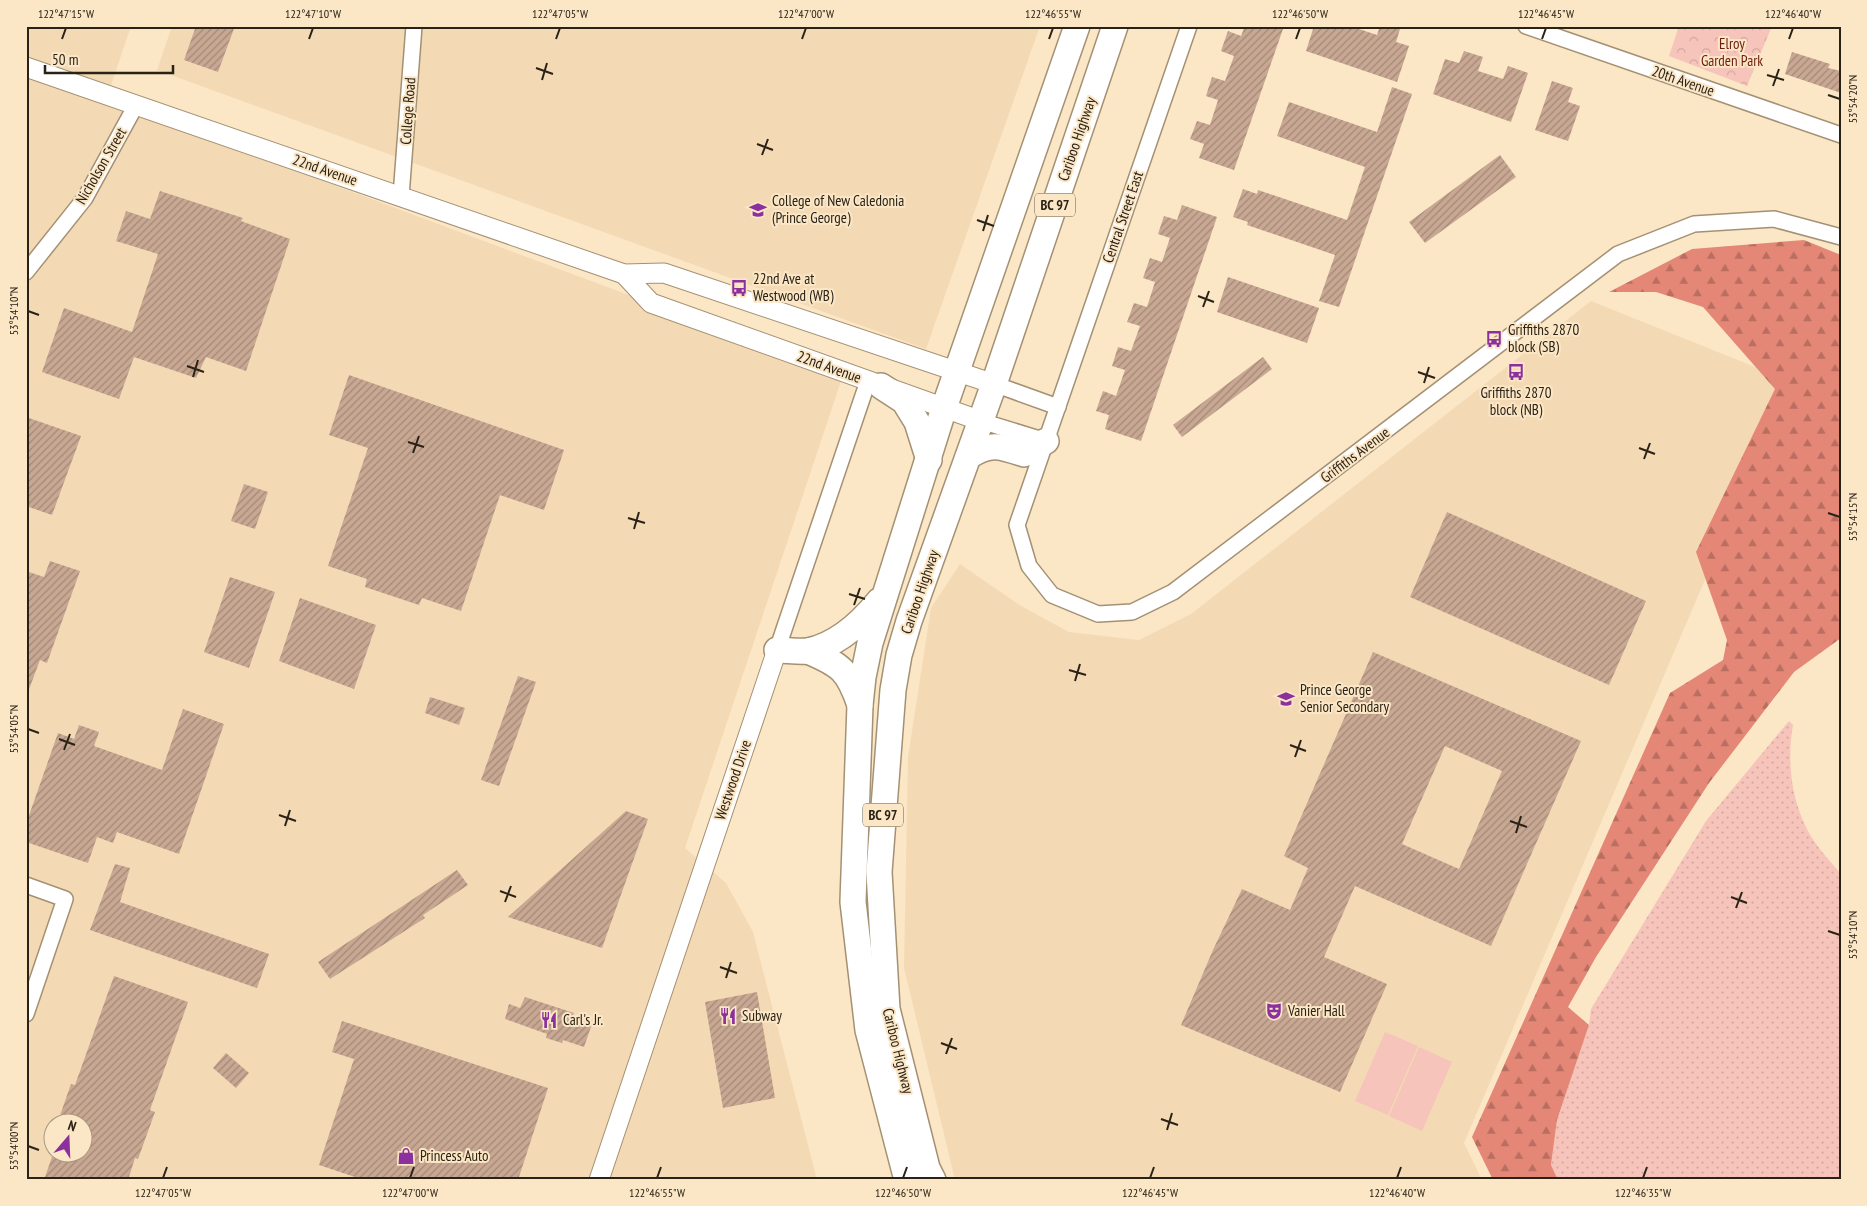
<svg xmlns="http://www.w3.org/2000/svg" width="1867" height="1206" viewBox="0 0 1867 1206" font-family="'PT Sans Narrow',sans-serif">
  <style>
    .built { fill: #f3dab4; fill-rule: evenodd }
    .grass { fill: url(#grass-dots) }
    .forest { fill: url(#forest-firs) }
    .park { fill: url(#park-crowns) }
    .pitch { fill: #f6c4ba }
    .building { fill: url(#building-hatch); fill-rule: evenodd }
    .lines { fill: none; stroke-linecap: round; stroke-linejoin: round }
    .minor-casing { stroke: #a49173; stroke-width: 18 }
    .tertiary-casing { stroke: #a49173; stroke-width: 21 }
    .trunk-casing { stroke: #a49173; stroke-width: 28 }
    .minor { stroke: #fff; stroke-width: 15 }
    .tertiary { stroke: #fff; stroke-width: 19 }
    .trunk { stroke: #fff; stroke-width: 25 }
    .ticks { fill: none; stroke: #2a2216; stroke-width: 2 }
    .labels { text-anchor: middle; stroke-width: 4; stroke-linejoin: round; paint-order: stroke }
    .shield { fill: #fbe6c6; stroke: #695d4b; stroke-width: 1 }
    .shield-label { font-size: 14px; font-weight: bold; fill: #2a2216 }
    .park-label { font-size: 15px; fill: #6f1d10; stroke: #fbe6c6 }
    .street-label { font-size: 15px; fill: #2a2216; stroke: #fbe6c6 }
    .poi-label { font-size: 15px; fill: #2a2216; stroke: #fbe6c6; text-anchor: start }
    .neatline { fill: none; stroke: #2a2216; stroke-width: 2 }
    .ticks-label { font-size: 12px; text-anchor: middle; fill: #2a2216 }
  </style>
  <defs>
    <pattern id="grass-dots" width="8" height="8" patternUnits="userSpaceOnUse" patternTransform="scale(1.25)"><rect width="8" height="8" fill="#f6c4ba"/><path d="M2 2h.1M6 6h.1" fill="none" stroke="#d3a89f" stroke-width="1.8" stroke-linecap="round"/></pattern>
    <pattern id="forest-firs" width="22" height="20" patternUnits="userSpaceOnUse" patternTransform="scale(1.25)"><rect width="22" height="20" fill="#e48776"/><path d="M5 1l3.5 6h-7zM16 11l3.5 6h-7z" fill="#b96e60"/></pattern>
    <pattern id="park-crowns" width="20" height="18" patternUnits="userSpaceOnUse" patternTransform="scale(1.25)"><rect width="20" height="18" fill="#f6c4ba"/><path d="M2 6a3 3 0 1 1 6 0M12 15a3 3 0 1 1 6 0" fill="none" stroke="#d3a89f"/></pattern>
    <pattern id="building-hatch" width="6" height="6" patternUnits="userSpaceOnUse" patternTransform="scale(1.25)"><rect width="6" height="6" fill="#c8a893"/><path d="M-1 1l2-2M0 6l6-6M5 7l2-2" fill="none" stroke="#a38877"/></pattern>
  </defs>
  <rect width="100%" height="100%" fill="#fbe6c6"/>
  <g class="built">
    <path d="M26,26H131L106,100L843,375L685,848L726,883L753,932L817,1180H26ZM52,1124H82V1154H52Z"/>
    <polygon points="172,26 1040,26 926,349 157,70"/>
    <polygon points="1591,301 1790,381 1464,1143 1482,1180 955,1180 904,968 908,757 931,608 960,564 1021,606 1069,632 1139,640 1191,614"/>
  </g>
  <path class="grass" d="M1789,721L1793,725C1786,764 1792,808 1814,841C1822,853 1832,863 1841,874V1180H1558L1551,1165L1557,1120L1589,1025L1591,1009L1706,821Z"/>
  <polygon class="forest" points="1804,240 1841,255 1841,638 1794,672 1709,783 1596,957 1568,1007 1589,1025 1557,1120 1551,1165 1558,1180 1493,1180 1472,1137 1670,693 1723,660 1727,640 1696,552 1775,389 1703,307 1656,292 1609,292 1692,249"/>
  <polygon class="park" points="1679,26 1772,26 1747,86 1669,56"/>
  <g class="pitch">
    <polygon points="1385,1032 1418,1046 1388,1115 1355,1101"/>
    <polygon points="1419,1047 1452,1062 1422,1131 1389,1116"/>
  </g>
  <g class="building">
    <polygon points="196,26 235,26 218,72 184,60"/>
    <polygon points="1245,26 1284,26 1234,170 1199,158 1204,144 1190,139 1197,121 1210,125 1218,100 1206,96 1212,77 1225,81 1234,56 1221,51 1228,31 1241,36"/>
    <polygon points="1314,26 1350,26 1377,35 1380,26 1393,26 1400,29 1396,42 1409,46 1397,82 1306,51"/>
    <polygon points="1464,51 1483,57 1478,71 1503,79 1508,66 1528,73 1511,122 1433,94 1445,59 1459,63"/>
    <polygon points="1792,52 1830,64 1828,68 1841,71 1841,93 1785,74"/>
    <polygon points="1552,81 1573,88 1568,102 1580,106 1568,141 1535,130"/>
    <polygon points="1392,87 1412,94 1339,307 1319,301 1335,255 1247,225 1248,222 1233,217 1243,189 1257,194 1258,190 1347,220 1365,167 1277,136 1289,102 1377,132"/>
    <polygon points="1500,155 1516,177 1425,243 1409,222"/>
    <polygon points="160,191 243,218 241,221 290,239 246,371 206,357 196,378 134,357 119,399 42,372 64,308 132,332 158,254 116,241 126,211 150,219"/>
    <polygon points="1182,205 1217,217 1141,441 1105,429 1109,415 1096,411 1103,391 1116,396 1125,370 1112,366 1118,347 1131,351 1140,326 1127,322 1134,303 1147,307 1155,282 1143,278 1150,258 1162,262 1170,238 1158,234 1164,216 1177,220"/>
    <polygon points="1228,277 1319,308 1307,343 1217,312"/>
    <polygon points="1263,357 1272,369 1182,437 1173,425"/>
    <polygon points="349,375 564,450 544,510 500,495 461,611 422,598 419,605 365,587 367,579 328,566 368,448 329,435"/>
    <polygon points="26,417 81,436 52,515 26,506"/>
    <polygon points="244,484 268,492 255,529 231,521"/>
    <polygon points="1447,512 1646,601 1609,685 1410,597"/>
    <polygon points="50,561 80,571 47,663 40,660 28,692 26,692 26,571 44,577"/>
    <polygon points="230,577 275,592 249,668 204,652"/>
    <polygon points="300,598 376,625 354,689 279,661"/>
    <path d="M1373,652L1581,741L1491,946L1355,886L1324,957L1387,984L1340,1092L1181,1025L1213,950L1242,889L1290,910L1308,868L1284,856ZM1445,746L1502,771L1459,869L1402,844Z"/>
    <polygon points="518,676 536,682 499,786 481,780"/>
    <polygon points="430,697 465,708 459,725 425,713"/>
    <polygon points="183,709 224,724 179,854 117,832 113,843 97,837 88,863 26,842 26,824 58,733 74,739 79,725 99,732 94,746 162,770"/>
    <polygon points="626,811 648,819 602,948 508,917"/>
    <polygon points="115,864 130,868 120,902 269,954 257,988 90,930"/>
    <polygon points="457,870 468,885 423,915 425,918 330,979 318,962"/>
    <polygon points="114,976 188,1002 150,1110 155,1112 138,1159 135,1158 128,1180 44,1180 53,1154 82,1154 82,1124 57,1124 71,1084 75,1085"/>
    <polygon points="757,992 775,1098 723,1108 705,1002"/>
    <polygon points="525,997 574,1013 572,1018 592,1024 584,1047 563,1040 562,1043 546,1038 547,1034 505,1019 509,1004 520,1008"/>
    <polygon points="342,1021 548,1088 518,1180 364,1180 319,1165 354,1059 332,1052"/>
    <polygon points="226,1053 249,1073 236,1088 213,1068"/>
  </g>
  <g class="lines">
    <g class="minor-casing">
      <g id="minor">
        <polyline points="1189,26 1017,525 1029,566 1052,595 1098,614 1132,612 1173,592 1618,254 1694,224 1774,219 1841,237"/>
        <polyline points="1526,26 1841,135"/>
        <polyline points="401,196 414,26"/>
        <polyline points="26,272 85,198 136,105"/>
        <polyline points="994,384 1058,407"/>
        <polyline points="981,421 1046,441"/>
        <polyline points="777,650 868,381"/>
        <polyline points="26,885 65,899 26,1014"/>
      </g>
    </g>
    <g class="tertiary-casing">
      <g id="tertiary">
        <polyline points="26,67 624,274 664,273 994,384"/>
        <polyline points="624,274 651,303 981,421"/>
        <polyline points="599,1180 777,650"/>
      </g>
    </g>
    <g class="trunk-casing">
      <g id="trunk">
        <polyline points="881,386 904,401 917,422 929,460"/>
        <path d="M969,456C991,442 1000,446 1024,454L1046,441"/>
        <path d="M777,650C786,650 798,652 808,651C837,645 861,623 879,601"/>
        <path d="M808,651C841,665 848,670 860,705"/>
        <polyline points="907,1180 868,1030 853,902 860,705 863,677 870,643 944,408 1077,26"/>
        <polyline points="933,1180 927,1168 887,1009 879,872 893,690 899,655 909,621 994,384 1115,26"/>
      </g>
    </g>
    <use href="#minor" class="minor"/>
    <use href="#tertiary" class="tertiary"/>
    <use href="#trunk" class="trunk"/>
  </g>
  <path class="ticks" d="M62,39L66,28M309,39L313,28M556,39L560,28M802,39L806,28M1049,39L1053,28M1296,39L1300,28M1542,39L1546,28M1789,39L1793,28M536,68L553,74M1767,75L1784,80M542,80L547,63M1773,86L1779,69M1828,95L1840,99M757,144L773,150M762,155L768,139M977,220L994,226M983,231L988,215M1198,296L1214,302M1203,307L1209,291M28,311L39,315M187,366L204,372M1418,372L1435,378M193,377L198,360M1424,383L1429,367M408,442L424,447M1639,448L1655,454M413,453L419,436M1644,459L1650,443M1828,513L1840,517M628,518L645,523M634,529L639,512M849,594L865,599M854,605L860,588M1069,670L1086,675M1075,681L1080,664M28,729L39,733M59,739L75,745M1290,745L1306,751M64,750L70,734M1295,757L1301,740M279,815L296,821M1510,821L1527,827M285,826L290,810M1516,833L1521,816M500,891L516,897M1731,897L1747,903M505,902L511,886M1736,908L1742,892M1828,931L1840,935M720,967L737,973M726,978L731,962M941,1043L957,1049M946,1054L952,1038M1161,1119L1178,1125M1167,1130L1172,1113M28,1146L39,1150M163,1178L167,1167M410,1178L414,1167M657,1178L661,1167M903,1178L907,1167M1150,1178L1154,1167M1397,1178L1401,1167M1643,1178L1647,1167"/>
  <defs>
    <g id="university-bare" transform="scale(1.35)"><path d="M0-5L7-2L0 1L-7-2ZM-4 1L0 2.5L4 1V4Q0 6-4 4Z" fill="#8b309c" stroke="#fbe6c6" stroke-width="2.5" paint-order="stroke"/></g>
    <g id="bus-bare" transform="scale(1.35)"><path d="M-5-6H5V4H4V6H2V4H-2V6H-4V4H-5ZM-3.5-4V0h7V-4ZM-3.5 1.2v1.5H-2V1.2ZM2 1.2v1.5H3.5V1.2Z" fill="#8b309c" stroke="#fbe6c6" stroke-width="2.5" paint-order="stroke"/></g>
    <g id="school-bare" transform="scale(1.35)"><path d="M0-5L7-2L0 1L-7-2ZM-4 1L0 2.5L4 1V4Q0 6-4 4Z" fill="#8b309c" stroke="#fbe6c6" stroke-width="2.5" paint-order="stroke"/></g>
    <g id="theatre-bare" transform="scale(1.35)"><path d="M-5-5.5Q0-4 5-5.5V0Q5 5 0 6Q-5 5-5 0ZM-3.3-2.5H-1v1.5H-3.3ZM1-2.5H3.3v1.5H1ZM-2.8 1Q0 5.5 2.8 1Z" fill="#8b309c" stroke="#fbe6c6" stroke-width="2.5" paint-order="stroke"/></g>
    <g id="restaurant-bare" transform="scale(1.35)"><path d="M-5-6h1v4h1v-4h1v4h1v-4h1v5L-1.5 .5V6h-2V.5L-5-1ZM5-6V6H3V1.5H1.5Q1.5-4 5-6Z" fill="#8b309c" stroke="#fbe6c6" stroke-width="2.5" paint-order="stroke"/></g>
    <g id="shop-bare" transform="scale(1.35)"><path d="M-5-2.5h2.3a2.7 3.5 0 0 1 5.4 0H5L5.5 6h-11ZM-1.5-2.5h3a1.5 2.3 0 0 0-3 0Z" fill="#8b309c" stroke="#fbe6c6" stroke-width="2.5" paint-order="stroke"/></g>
  </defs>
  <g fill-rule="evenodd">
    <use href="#university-bare" x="758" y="210"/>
    <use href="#bus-bare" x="739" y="288"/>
    <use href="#bus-bare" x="1494" y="339"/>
    <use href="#bus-bare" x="1516" y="372"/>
    <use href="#school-bare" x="1286" y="699"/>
    <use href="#theatre-bare" x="1274" y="1011"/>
    <use href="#restaurant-bare" x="728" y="1016"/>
    <use href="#restaurant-bare" x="549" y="1020"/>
    <use href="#shop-bare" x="406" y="1156"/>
  </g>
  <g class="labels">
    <g class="shield">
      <rect x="1035" y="193.5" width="40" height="23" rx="4"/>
      <rect x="863" y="803.5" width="40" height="23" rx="4"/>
    </g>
    <g class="shield-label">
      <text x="1055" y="210">BC 97</text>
      <text x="883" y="820">BC 97</text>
    </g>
    <g class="park-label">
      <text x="1732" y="49">Elroy<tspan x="1732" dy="17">Garden Park</tspan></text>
    </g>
    <g class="street-label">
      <text transform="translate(1683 81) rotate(19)" y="5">20th Avenue</text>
      <text transform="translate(408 111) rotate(-86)" y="5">College Road</text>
      <text transform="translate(1077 139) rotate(-71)" y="5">Cariboo Highway</text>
      <text transform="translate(101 166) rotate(-60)" y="5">Nicholson Street</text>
      <text transform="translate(325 170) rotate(19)" y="5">22nd Avenue</text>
      <text transform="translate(1123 217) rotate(-71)" y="5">Central Street East</text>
      <text transform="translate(829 367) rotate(20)" y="5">22nd Avenue</text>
      <text transform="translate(1355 455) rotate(-37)" y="5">Griffiths Avenue</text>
      <text transform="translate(920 592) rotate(-71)" y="5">Cariboo Highway</text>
      <text transform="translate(733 780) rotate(-71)" y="5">Westwood Drive</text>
      <text transform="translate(898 1051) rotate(76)" y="5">Cariboo Highway</text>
    </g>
    <g class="poi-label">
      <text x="772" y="206">College of New Caledonia<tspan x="772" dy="17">(Prince George)</tspan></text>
      <text x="753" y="284">22nd Ave at<tspan x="753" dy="17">Westwood (WB)</tspan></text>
      <text x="1508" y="335">Griffiths 2870<tspan x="1508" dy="17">block (SB)</tspan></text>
      <text x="1516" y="398" text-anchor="middle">Griffiths 2870<tspan x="1516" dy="17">block (NB)</tspan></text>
      <text x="1300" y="695">Prince George<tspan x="1300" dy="17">Senior Secondary</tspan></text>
      <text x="1288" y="1016">Vanier Hall</text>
      <text x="742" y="1021">Subway</text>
      <text x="563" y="1025">Carl's Jr.</text>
      <text x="420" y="1161">Princess Auto</text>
    </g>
  </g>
  <rect width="1867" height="1206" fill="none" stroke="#fbe6c6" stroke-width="55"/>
  <g transform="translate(68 1138) rotate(19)"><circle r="24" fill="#fbe6c6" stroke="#a79880"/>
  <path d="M0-4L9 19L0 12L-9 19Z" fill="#8b309c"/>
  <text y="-8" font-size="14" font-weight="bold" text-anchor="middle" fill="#2a2216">N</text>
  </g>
  <path d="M45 65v8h128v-8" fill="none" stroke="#2a2216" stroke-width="2.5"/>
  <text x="52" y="65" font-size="15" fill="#2a2216" stroke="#fbe6c6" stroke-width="4" paint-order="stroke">50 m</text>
  <rect x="28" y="28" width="1812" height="1150" class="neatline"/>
  <g class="ticks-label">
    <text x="66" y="18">122°47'15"W</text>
    <text x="313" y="18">122°47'10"W</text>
    <text x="560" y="18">122°47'05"W</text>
    <text x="806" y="18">122°47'00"W</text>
    <text x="1053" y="18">122°46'55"W</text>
    <text x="1300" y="18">122°46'50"W</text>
    <text x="1546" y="18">122°46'45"W</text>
    <text x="1793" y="18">122°46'40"W</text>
    <text transform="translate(1853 99) rotate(-90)" y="4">53°54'20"N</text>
    <text transform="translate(14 311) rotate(-90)" y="4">53°54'10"N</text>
    <text transform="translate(1853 517) rotate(-90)" y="4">53°54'15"N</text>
    <text transform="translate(14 729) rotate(-90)" y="4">53°54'05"N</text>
    <text transform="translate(1853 935) rotate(-90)" y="4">53°54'10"N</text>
    <text transform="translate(14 1146) rotate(-90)" y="4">53°54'00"N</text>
    <text x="163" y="1197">122°47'05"W</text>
    <text x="410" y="1197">122°47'00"W</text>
    <text x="657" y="1197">122°46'55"W</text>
    <text x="903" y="1197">122°46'50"W</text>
    <text x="1150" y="1197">122°46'45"W</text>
    <text x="1397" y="1197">122°46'40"W</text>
    <text x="1643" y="1197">122°46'35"W</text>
  </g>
</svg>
